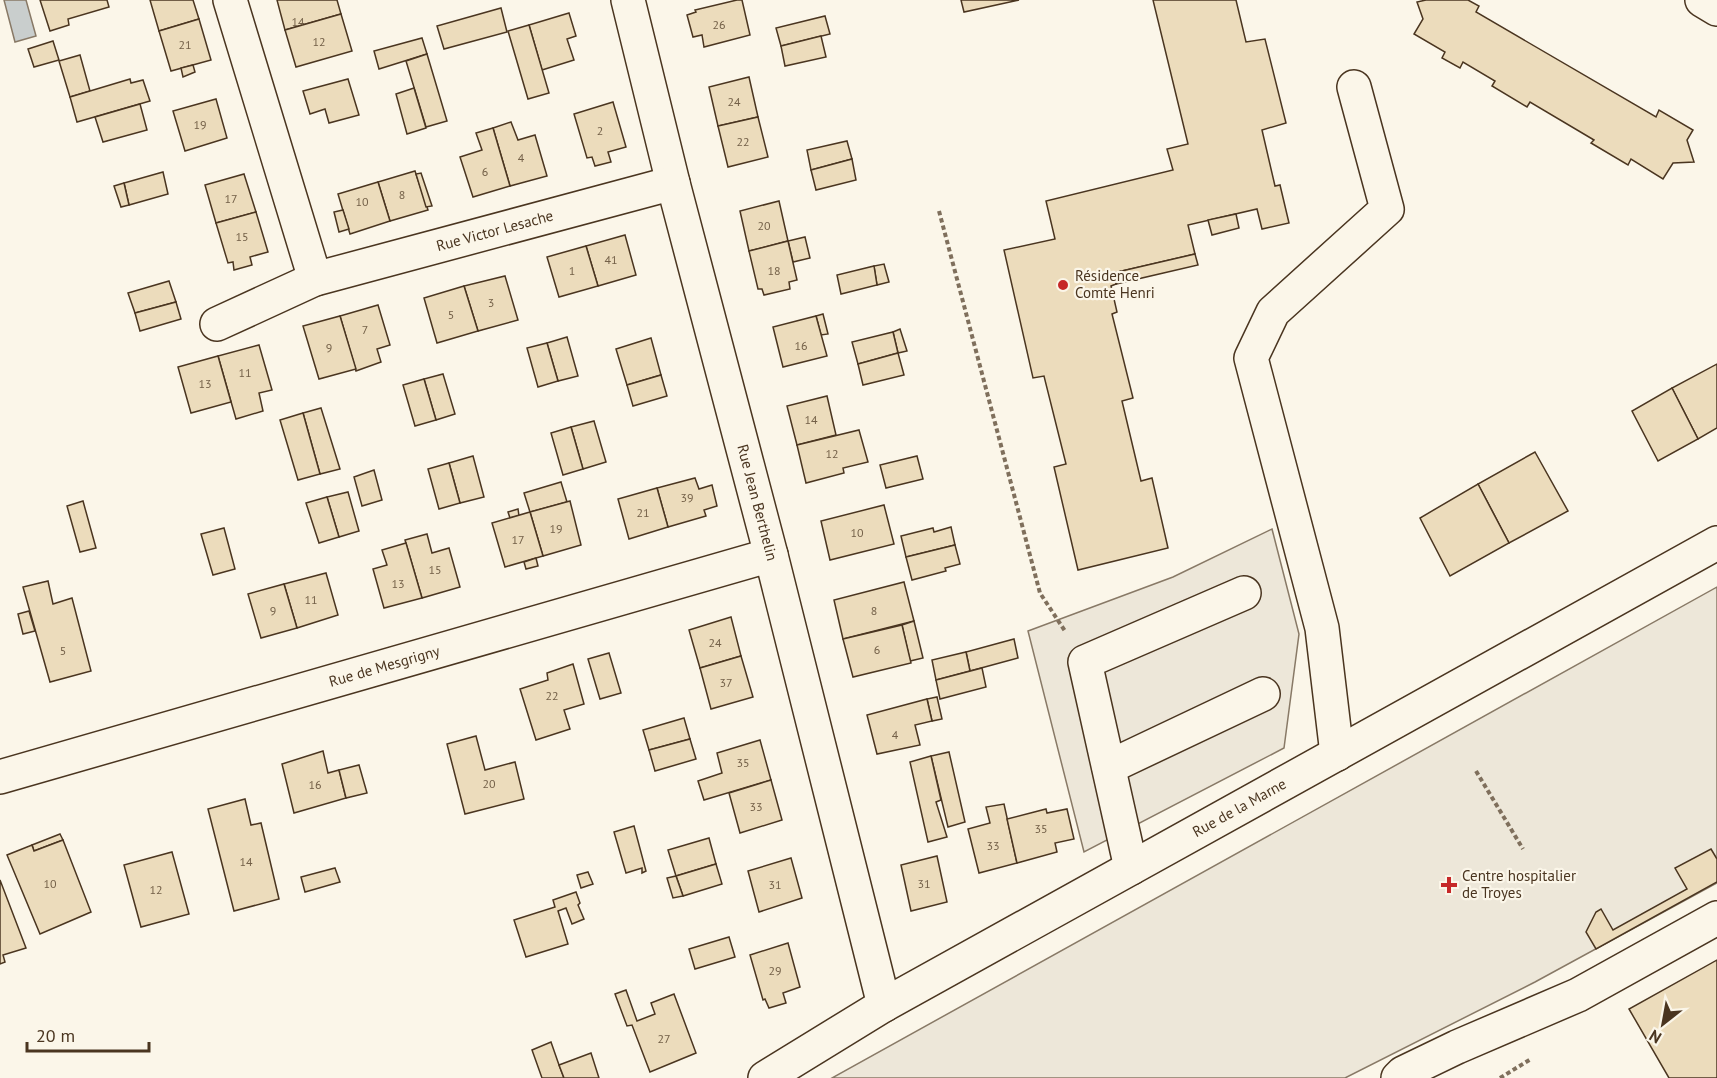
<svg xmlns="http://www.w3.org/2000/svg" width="1717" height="1078" viewBox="0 0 1717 1078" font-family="'PT Sans',sans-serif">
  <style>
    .parking { fill: #ede7d9; stroke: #887966; stroke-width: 1.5 }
    .water { fill: #c9cecd; stroke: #887966; stroke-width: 1.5 }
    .building { fill: #ecdcbc; stroke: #4a3520; stroke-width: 1.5 }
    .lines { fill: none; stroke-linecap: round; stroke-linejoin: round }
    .minor-casing { stroke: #4a3520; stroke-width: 36 }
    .path { stroke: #7f6f5c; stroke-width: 4; stroke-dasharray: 4.5 3; stroke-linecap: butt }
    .minor { stroke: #fbf6e9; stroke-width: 33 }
    .poi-dot { fill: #c62828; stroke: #fbf6e9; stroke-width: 2 }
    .labels { text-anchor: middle; stroke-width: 4.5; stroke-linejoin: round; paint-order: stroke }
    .number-label { font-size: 12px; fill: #725f47 }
    .street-label { font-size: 15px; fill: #4a3520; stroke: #fbf6e9 }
    .poi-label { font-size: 15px; fill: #4a3520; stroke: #fbf6e9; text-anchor: start }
  </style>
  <rect width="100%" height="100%" fill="#fbf6e9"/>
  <g class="parking">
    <polygon points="1272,529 1299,634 1284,748 1084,852 1028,631 1173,577"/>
    <polygon points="1717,587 1717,883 1535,982 1345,1078 832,1078"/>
  </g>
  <polygon class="water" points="4,0 26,0 36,36 15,42"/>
  <g class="building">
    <polygon points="40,0 107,0 109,7 68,19 69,25 50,31"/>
    <polygon points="150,0 193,0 199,19 159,31"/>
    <polygon points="277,0 337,0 341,14 285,30"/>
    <polygon points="737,0 742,0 750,35 704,47 702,35 693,37 687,15 696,12 695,10"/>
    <polygon points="961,0 1019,0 964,12"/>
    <polygon points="1153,0 1236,0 1246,42 1265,39 1286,123 1262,130 1275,186 1280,185 1289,223 1262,229 1257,209 1188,225 1195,254 1113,273 1116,284 1111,286 1117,312 1112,314 1133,398 1122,401 1141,481 1152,478 1168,548 1078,570 1054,467 1066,464 1044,376 1033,378 1004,250 1055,239 1046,201 1173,170 1167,149 1188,144"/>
    <polygon points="1426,0 1468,0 1479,6 1476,12 1656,117 1659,110 1693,130 1687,140 1694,162 1673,163 1663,179 1631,159 1628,165 1591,143 1594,140 1530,102 1527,107 1492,86 1495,81 1463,62 1460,68 1442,58 1445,52 1414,34 1423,19 1417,2"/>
    <polygon points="501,8 507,32 444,49 437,26"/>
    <polygon points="569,13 576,36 567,39 574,60 542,70 529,25"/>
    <polygon points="341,14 352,51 296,67 285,30"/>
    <polygon points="825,16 830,34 781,46 776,28"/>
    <polygon points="199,19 211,60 171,71 159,31"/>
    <polygon points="529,25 549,93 528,99 508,31"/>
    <polygon points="821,36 826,57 785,66 781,46"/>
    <polygon points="422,38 427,54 379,69 374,51"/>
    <polygon points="53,41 59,60 34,67 28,49"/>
    <polygon points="427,54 447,121 426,127 406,61"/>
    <polygon points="80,55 90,91 70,97 59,61"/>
    <polygon points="193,65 195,72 183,77 181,68"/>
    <polygon points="749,77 758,117 718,126 709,87"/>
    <polygon points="130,79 131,83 143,80 150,101 77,122 70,97"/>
    <polygon points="348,79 359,115 329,123 325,109 310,114 303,91"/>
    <polygon points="414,88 426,128 407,134 396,94"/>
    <polygon points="216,99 227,138 185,151 173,111"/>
    <polygon points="613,102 626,147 608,152 611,162 595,166 592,157 587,158 574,114"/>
    <polygon points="140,104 147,130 103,142 95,117"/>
    <polygon points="758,117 768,157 728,167 718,126"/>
    <polygon points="511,122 518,140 535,135 547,176 510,186 493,128"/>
    <polygon points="493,128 510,186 473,197 460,157 482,150 476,133"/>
    <polygon points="847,141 852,159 811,170 807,150"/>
    <polygon points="852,159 856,180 816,190 811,170"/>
    <polygon points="415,171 428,210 390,221 378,182"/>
    <polygon points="163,172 168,194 129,205 124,183"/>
    <polygon points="421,173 432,206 426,207 416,174"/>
    <polygon points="244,174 256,212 216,223 205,185"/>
    <polygon points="378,182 390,221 350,234 338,194"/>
    <polygon points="124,183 129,205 121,207 114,186"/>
    <polygon points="779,201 788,241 749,251 740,211"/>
    <polygon points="343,210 349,229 339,232 334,212"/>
    <polygon points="256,212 268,252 250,257 252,265 234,270 233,262 228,263 216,223"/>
    <polygon points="1236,214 1239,228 1212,235 1208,220"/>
    <polygon points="625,235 636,275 598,286 586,246"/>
    <polygon points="805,237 810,258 793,262 788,241"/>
    <polygon points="788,241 797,280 789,282 790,289 764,295 762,289 758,289 749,251"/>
    <polygon points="586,246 598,286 559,297 547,257"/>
    <polygon points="1195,254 1198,265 1116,284 1113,273"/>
    <polygon points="884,264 889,282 877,285 874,266"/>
    <polygon points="874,266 877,285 841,294 837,275"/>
    <polygon points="505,276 518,320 478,331 464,286"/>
    <polygon points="169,281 176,302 135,313 128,293"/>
    <polygon points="464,286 478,331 437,343 424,298"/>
    <polygon points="176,302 181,319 140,331 135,313"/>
    <polygon points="378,305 390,345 377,349 381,362 356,371 340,316"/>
    <polygon points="823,314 828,334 821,335 816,316"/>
    <polygon points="340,316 356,369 319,379 303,326"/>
    <polygon points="816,316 827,356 783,367 773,327"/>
    <polygon points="900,329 907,351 898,353 893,332"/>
    <polygon points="893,332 898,353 858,364 852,342"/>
    <polygon points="567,337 578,376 558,381 547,343"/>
    <polygon points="651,338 661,375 627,385 616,349"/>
    <polygon points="547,343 558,381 538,387 527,348"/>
    <polygon points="259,345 272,390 259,393 263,411 236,419 218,356"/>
    <polygon points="898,353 904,375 863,385 858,364"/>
    <polygon points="218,356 231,402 191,413 178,367"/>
    <polygon points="1717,364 1717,428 1698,439 1672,388"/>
    <polygon points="443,374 455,414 436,420 424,379"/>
    <polygon points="661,375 667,396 633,406 627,385"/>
    <polygon points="424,379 436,420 415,426 403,385"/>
    <polygon points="1672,388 1698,439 1658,461 1632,411"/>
    <polygon points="827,396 836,435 797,445 787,406"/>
    <polygon points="321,408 340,469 320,474 303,413"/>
    <polygon points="303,413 320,474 298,480 280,420"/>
    <polygon points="594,421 606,462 583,469 571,427"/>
    <polygon points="571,427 583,469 563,475 551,433"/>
    <polygon points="859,430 868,462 843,468 844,473 806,483 797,445"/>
    <polygon points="1535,452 1568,511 1509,543 1478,484"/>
    <polygon points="473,456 484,497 460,503 449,463"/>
    <polygon points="917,456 923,479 886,488 880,465"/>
    <polygon points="449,463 460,503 439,509 428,469"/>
    <polygon points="374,470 382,500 362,506 354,477"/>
    <polygon points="695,478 699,489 712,485 717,506 704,510 706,516 668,527 657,488"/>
    <polygon points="561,482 567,502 530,512 524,493"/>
    <polygon points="1478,484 1509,543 1450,576 1420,518"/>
    <polygon points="657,488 668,527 629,539 618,499"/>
    <polygon points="348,492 359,531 339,537 327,497"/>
    <polygon points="327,497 339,537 319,543 306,503"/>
    <polygon points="83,501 96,548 80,552 67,506"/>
    <polygon points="570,501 581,545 543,556 530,512"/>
    <polygon points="884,505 894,544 830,560 821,521"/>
    <polygon points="518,509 519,516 510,518 508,512"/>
    <polygon points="530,512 543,556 505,567 492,523"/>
    <polygon points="951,527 955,545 906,557 901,536 933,528 934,532"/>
    <polygon points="224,528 235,569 213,575 201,534"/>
    <polygon points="427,534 432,553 449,548 460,587 422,598 405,540"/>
    <polygon points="406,543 422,598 384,608 373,569 387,565 382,550"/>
    <polygon points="955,545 960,564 945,568 946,571 912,580 906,557"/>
    <polygon points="536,558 538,566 526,569 524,562"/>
    <polygon points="326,573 338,615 297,628 284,584"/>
    <polygon points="48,581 53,604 72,598 91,671 50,682 23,587"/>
    <polygon points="904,582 914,621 843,639 834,600"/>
    <polygon points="284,584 297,628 261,638 248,594"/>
    <polygon points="29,611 35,631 23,634 18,614"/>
    <polygon points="731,617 741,656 700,668 689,630"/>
    <polygon points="914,621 923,658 910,661 902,625"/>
    <polygon points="902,625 911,663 853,677 843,639"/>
    <polygon points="1014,639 1018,658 970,671 966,652"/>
    <polygon points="966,652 970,671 936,680 932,660"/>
    <polygon points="609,653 621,693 600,699 588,659"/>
    <polygon points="741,656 753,697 711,709 700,668"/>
    <polygon points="573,664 584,704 564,710 570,729 536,740 520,689 548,680 547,673"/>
    <polygon points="982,668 986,687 940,699 936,680"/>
    <polygon points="937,697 942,719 932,721 927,699"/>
    <polygon points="927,699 932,721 915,725 920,745 877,754 867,715"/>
    <polygon points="684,718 690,739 649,750 643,730"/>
    <polygon points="476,736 485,770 515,762 524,799 465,814 447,744"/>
    <polygon points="690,739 696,759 655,771 649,750"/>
    <polygon points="760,740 771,780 704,800 698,781 722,773 717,753"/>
    <polygon points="323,751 328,773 339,770 346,798 294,813 282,764"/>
    <polygon points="949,752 965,822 948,827 931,756"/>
    <polygon points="931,756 941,800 936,802 947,837 928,842 910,762"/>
    <polygon points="359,765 367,793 346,798 339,770"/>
    <polygon points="771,780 782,820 740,833 729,793"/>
    <polygon points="245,799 251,825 261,823 279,899 234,911 208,809"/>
    <polygon points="1004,804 1017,863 979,873 968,829 990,823 986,807"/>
    <polygon points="1046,809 1047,813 1067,809 1074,839 1055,843 1057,852 1017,863 1007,819"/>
    <polygon points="634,826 646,871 642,873 642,868 626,873 614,832"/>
    <polygon points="60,834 63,840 34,851 32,845"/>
    <polygon points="709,838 716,864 676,876 668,850"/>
    <polygon points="63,840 91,912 40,934 7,855 32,845 34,851"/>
    <polygon points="1711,849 1717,859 1717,882 1596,949 1586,932 1596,912 1601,909 1613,930 1687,889 1675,868"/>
    <polygon points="172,852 189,914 141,927 124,865"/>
    <polygon points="937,856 947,902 911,911 901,865"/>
    <polygon points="791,858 802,898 759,912 748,871"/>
    <polygon points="716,864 722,884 683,896 676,876"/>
    <polygon points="335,868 340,882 305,892 301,877"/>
    <polygon points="588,872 593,884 581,888 577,875"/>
    <polygon points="676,876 683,896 673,898 667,878"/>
    <polygon points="0,880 26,948 3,955 5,962 0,964"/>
    <polygon points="576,892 580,903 578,905 584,919 572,924 566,908 558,911 568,944 526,957 514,920 555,907 553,900"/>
    <polygon points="729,937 735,957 695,969 689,949"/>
    <polygon points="788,943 800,987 783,993 786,1003 769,1008 765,999 763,1000 750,955"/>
    <polygon points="1717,960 1717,1078 1669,1078 1629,1009"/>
    <polygon points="626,990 637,1021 655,1014 651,1003 674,994 696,1053 650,1072 632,1025 627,1026 615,994"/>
    <polygon points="551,1042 559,1065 564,1078 542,1078 532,1050"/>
    <polygon points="591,1053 599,1078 564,1078 559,1065"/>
  </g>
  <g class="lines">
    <g class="minor-casing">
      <g id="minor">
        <polyline points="230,0 315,279"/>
        <path id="s1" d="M628,0L673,183L771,555L884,1005"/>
        <polyline points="1702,0 1717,9"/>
        <path id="s2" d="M217,324L315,279L673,183"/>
        <polyline points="1337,754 1322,628 1251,358 1273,312 1387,209 1354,87"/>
        <polyline points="1109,767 1263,694"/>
        <path id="s3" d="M0,777L771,555"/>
        <polyline points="1131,868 1085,662 1244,593"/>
        <path id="s4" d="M765,1078L884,1005L1717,543"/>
        <polyline points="1398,1078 1403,1073 1457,1047 1578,995 1717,918"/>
      </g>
    </g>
    <g class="path">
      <polyline points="939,211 1040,593 1065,631"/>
      <polyline points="1476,771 1523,849"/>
      <polyline points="1500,1078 1531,1059"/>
    </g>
    <use href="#minor" class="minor"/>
  </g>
  <g class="poi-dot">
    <circle cx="1063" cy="285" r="6"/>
    <path d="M1446 876h6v6h6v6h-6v6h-6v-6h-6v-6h6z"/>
  </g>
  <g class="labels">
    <g class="number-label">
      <text x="298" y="26">14</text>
      <text x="719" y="29">26</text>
      <text x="319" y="46">12</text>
      <text x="185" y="49">21</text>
      <text x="734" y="106">24</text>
      <text x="200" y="129">19</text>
      <text x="600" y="135">2</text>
      <text x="743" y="146">22</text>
      <text x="521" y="162">4</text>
      <text x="485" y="176">6</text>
      <text x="402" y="199">8</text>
      <text x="231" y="203">17</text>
      <text x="362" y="206">10</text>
      <text x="764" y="230">20</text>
      <text x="242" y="241">15</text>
      <text x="611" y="264">41</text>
      <text x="572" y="275">1</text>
      <text x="774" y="275">18</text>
      <text x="491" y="307">3</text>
      <text x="451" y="319">5</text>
      <text x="365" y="334">7</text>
      <text x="801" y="350">16</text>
      <text x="329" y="352">9</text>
      <text x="245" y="377">11</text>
      <text x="205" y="388">13</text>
      <text x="811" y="424">14</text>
      <text x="832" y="458">12</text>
      <text x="687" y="502">39</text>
      <text x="643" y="517">21</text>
      <text x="556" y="533">19</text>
      <text x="857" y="537">10</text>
      <text x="518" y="544">17</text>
      <text x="435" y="574">15</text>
      <text x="398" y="588">13</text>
      <text x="311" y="604">11</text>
      <text x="273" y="615">9</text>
      <text x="874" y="615">8</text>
      <text x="715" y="647">24</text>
      <text x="877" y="654">6</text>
      <text x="63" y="655">5</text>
      <text x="726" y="687">37</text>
      <text x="552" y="700">22</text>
      <text x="895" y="739">4</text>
      <text x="743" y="767">35</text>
      <text x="489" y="788">20</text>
      <text x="315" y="789">16</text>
      <text x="756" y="811">33</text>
      <text x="1041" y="833">35</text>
      <text x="993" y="850">33</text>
      <text x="246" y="866">14</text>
      <text x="50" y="888">10</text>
      <text x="924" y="888">31</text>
      <text x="775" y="889">31</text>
      <text x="156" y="894">12</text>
      <text x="775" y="975">29</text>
      <text x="664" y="1043">27</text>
    </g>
    <g class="street-label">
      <text dy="5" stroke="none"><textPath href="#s2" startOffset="294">Rue Victor Lesache</textPath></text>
      <text dy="5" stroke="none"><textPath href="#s1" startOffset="519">Rue Jean Berthelin</textPath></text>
      <text dy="5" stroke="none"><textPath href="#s3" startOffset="400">Rue de Mesgrigny</textPath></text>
      <text dy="5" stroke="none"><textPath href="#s4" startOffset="546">Rue de la Marne</textPath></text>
    </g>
    <g class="poi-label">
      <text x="1075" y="281">Résidence<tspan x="1075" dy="17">Comte Henri</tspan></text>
      <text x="1462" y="881">Centre hospitalier<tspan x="1462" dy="17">de Troyes</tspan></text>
    </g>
  </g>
  <g transform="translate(1663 1024) rotate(211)" stroke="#fbf6e9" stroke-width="4.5" paint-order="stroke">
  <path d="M0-4.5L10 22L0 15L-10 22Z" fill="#4a3520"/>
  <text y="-9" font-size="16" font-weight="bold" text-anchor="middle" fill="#4a3520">N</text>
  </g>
  <path d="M27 1042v9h122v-9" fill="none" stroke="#4a3520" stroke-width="3"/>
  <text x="36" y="1042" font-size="18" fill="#4a3520" stroke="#fbf6e9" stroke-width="4.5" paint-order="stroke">20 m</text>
</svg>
